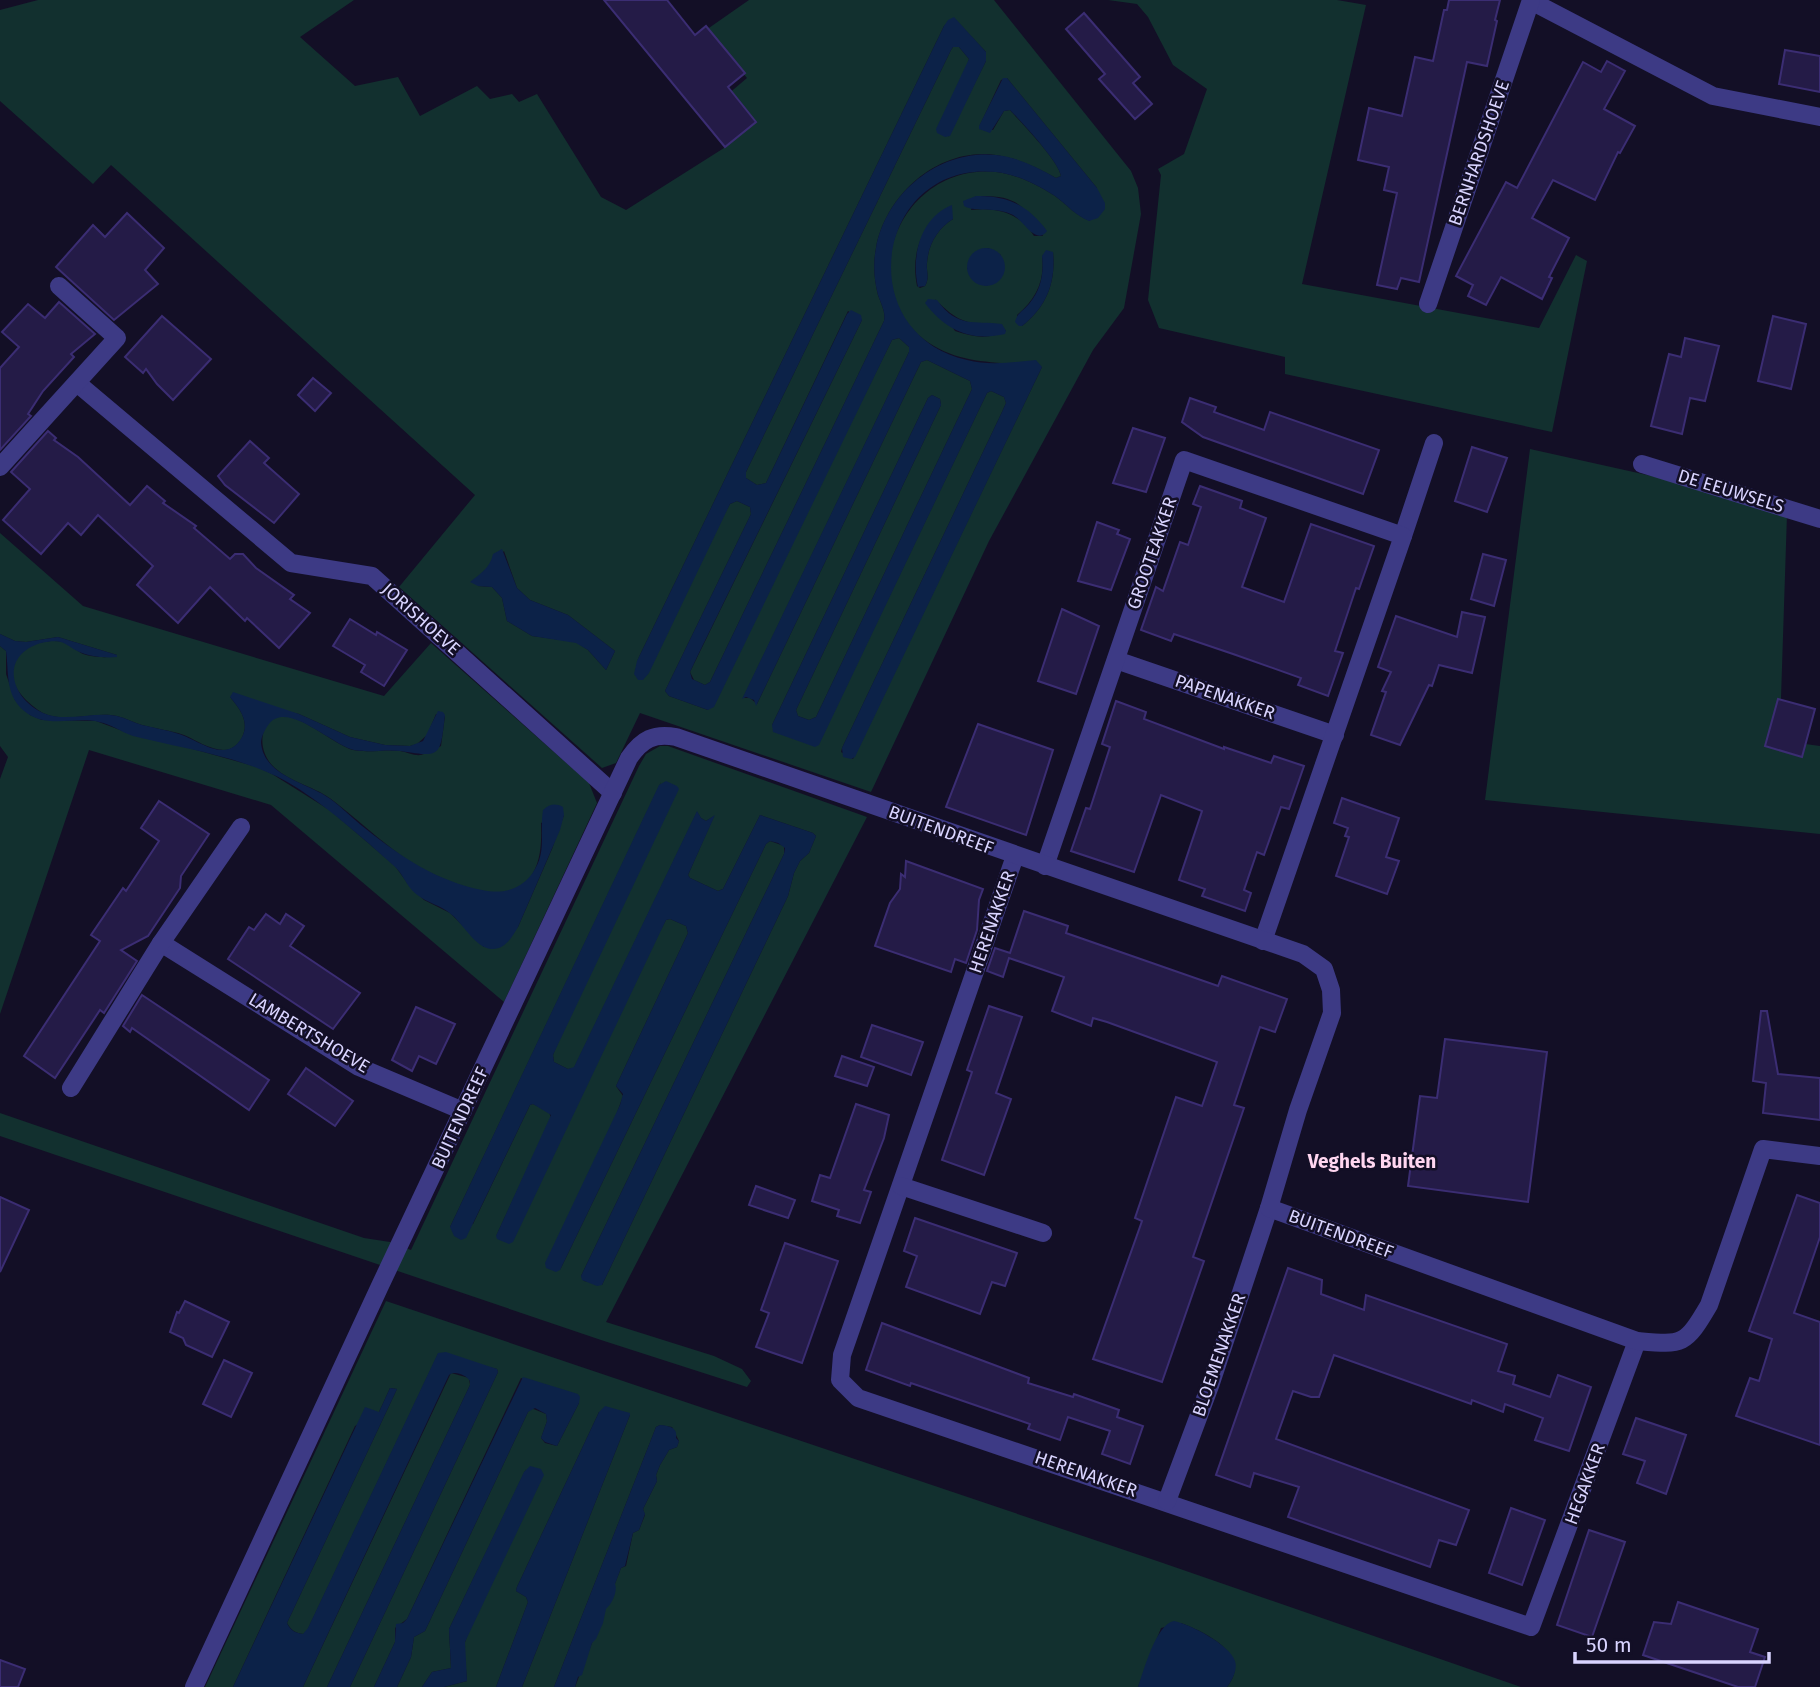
<svg xmlns="http://www.w3.org/2000/svg" width="1820" height="1687" viewBox="0 0 1820 1687" font-family="'Fira Sans',sans-serif">
  <style>
    .green { fill: #12302f; fill-rule: evenodd }
    .water { fill: #0c2248 }
    .building { fill: #241b47; stroke: #3b2d73; stroke-width: 2 }
    .lines { fill: none; stroke-linecap: round; stroke-linejoin: round }
    .street { stroke: #3d3a85; stroke-width: 18 }
    .labels { text-anchor: middle; stroke-width: 5; stroke-linejoin: round; paint-order: stroke }
    .street-label { font-size: 18px; fill: #d9d4ff; stroke: #130f26 }
    .neighbourhood-label { font-size: 19px; font-weight: bold; fill: #ffd6f0; stroke: #130f26 }
  </style>
  <rect width="100%" height="100%" fill="#130f26"/>
  <g class="green">
    <path d="M38,0H354L300,37L355,86L398,77L420,116L477,86L490,99L512,94L519,102L537,94L601,197L626,210L724,148L751,126L727,95L747,78L706,30L749,0H994L1131,171L1138,188L1141,214L1124,308L1093,350L989,541L871,792L640,713L616,763L602,768L399,587L475,495L111,165L93,184L0,101V10ZM954,18L986,52V61L948,137L969,59L959,47H953L951,50L746,472V478L757,485L766,483L848,311L862,320L690,672L694,680L705,685L710,682L884,321C886,312 881,304 878,295C874,280 873,263 876,248C886,194 939,147 996,155C1017,158 1037,167 1056,178L1061,176C1059,161 1022,124 1010,110L1004,111L993,130L979,127L1001,80L1007,78L1097,188L1090,221C1076,216 1066,204 1055,196C1038,185 1016,174 996,172C896,163 848,296 934,346C968,366 1005,361 1042,367L853,759L841,752L842,748L1002,412L1006,403L1004,397L991,391L987,393L818,745L772,725L928,398L932,395L940,399L941,405L796,710L798,716L809,720L816,717L972,389L970,381L927,360L921,362L757,704L750,698H743L909,352V347L899,338L892,340L708,710L669,696L665,691L751,514L750,507L737,501L730,504L637,661L944,26ZM976,196C1017,195 1023,204 1043,236H1034C1020,213 997,207 971,210ZM934,218L953,219C938,228 928,245 927,263C926,272 930,277 925,286L920,288L917,286C912,260 917,239 934,218ZM988,248L1001,255L987,286L974,281L967,268ZM1053,252C1056,283 1046,307 1022,326L1017,315C1036,299 1045,281 1042,256ZM935,299C945,309 954,318 968,322C982,326 998,319 1006,331C988,340 973,337 955,331ZM504,551L517,588L530,600L568,615L615,651L606,670L588,650L576,642L532,636L507,621L502,598L492,587L478,586L482,573Z"/>
    <polygon points="1108,0 1337,0 1366,5 1302,284 1539,328 1576,255 1587,261 1552,432 1285,374 1285,357 1159,328 1148,300 1161,175 1158,169 1184,154 1207,89 1173,65 1148,17 1137,4"/>
    <polygon points="1530,449 1683,483 1787,514 1781,698 1776,740 1820,746 1820,834 1485,800"/>
    <path d="M0,533L83,606L384,696L431,643L589,783L597,803L504,1002L271,805L89,750L0,1014V779L8,757L0,746V646L6,651V674L15,700L30,715L42,720L96,721L136,736L168,742L257,767L272,774L331,811L395,866L408,884L424,900L450,913L484,947L518,927L552,849L564,815L541,823C542,846 541,877 516,889C490,903 428,874 406,859C379,840 356,818 331,799C312,785 287,782 271,764C261,752 258,732 271,720C290,703 333,745 353,750C368,753 385,749 400,751C407,752 414,756 421,755C428,753 434,749 441,746L445,716L436,714L427,735L417,744L410,746L385,745L350,737L299,714L230,697C239,708 249,720 243,735C240,743 233,750 224,750C210,750 196,740 184,735C170,730 156,729 142,725C134,723 126,718 117,716C93,711 66,724 43,713C28,705 9,685 10,667C12,647 46,638 63,642C70,644 75,649 81,653C89,657 110,659 117,655L58,637L26,642L15,641L0,634Z"/>
    <path d="M660,746H668L867,817L606,1322L714,1356L742,1369L751,1381L747,1387L601,1340L0,1136V1113L364,1238L390,1242L411,1250L639,766L646,754ZM661,782L553,1055L554,1062L568,1069L574,1068L697,812L701,818L706,821L714,816L688,875L690,878L718,891L723,889L760,815L813,833L816,836L809,853L800,861L794,873L788,896L602,1285L584,1281L581,1276L784,854V846L770,841L766,844L560,1270L623,1096L616,1086L688,933L686,926L670,919L666,920L496,1236L551,1118L549,1112L533,1104L530,1105L473,1224L450,1227Z"/>
    <path d="M386,1301L1160,1562L1521,1687H1227C1253,1655 1207,1633 1181,1623L1161,1628L1138,1687H575L621,1568L626,1566L633,1533L639,1530L645,1515L643,1509L657,1481L656,1475L660,1465L669,1450L677,1447L679,1441L672,1427L660,1425L656,1427L554,1687H522L630,1415L599,1412L517,1587L516,1591L526,1597L528,1602L496,1687H444L467,1681L464,1645L526,1469L449,1629L451,1668L432,1672L422,1687H397L411,1657L414,1637L425,1631L528,1412L531,1408L546,1414L547,1421L541,1438L545,1443L557,1446L579,1403L521,1378L407,1619L395,1628V1642L374,1687H350L498,1372L497,1369L438,1354L306,1633L303,1634C295,1633 291,1630 287,1623L397,1389L390,1388L379,1412L355,1426L233,1687H205Z"/>
    <polygon points="451,1373 469,1378 470,1385 327,1687 303,1687"/>
  </g>
  <g class="water">
    <path d="M954,17L986,52V61L950,136L945,137L937,133L936,129L969,59L959,47H953L951,50L746,472V478L757,485L766,483L847,314L851,310L861,315L862,320L697,657L690,672L692,679L705,685L710,682L884,321C886,312 881,304 878,295C874,280 873,263 876,248C886,193 939,149 996,155C1017,157 1037,167 1056,178L1061,176C1059,162 1022,122 1010,110L1004,111L990,133L979,129V126L1003,78H1007L1097,188L1105,203V209L1098,218L1089,221C1076,216 1066,204 1055,196C1038,185 1016,174 996,172C876,160 849,333 967,360C990,366 1014,362 1036,360L1042,367L855,757L851,759L843,757L842,748L1002,412L1006,403L1004,397L991,391L987,393L819,745L815,747L773,732L772,725L928,398L932,395L940,399L941,405L796,710L798,716L809,720L816,717L972,389L970,381L927,360L921,362L756,706L754,700L746,697L742,699L909,352V347L899,338L892,340L714,707L708,710L669,696L665,691L751,514L750,507L737,501L730,504L649,673L643,680H638L634,674L637,661L944,26L948,20Z"/>
    <path d="M976,196C1007,195 1029,206 1047,231C1036,246 1024,221 1013,215C995,206 977,213 964,206L963,201Z"/>
    <path d="M952,205L953,219C938,228 928,245 927,263C926,271 930,278 925,286L918,287C911,256 920,218 952,205Z"/>
    <circle cx="986" cy="267" r="19"/>
    <path d="M1046,250L1053,252C1056,283 1046,307 1022,326H1019L1015,322C1017,313 1023,311 1029,304C1041,290 1044,274 1042,256Z"/>
    <path d="M928,299L937,300C958,329 974,320 1002,324L1006,331L1005,334C971,342 945,330 925,303Z"/>
    <path d="M502,549L517,588L530,600L568,615L615,651L606,670L588,650L576,643L532,636L507,621L502,598L492,587L478,586L470,582C480,574 490,568 493,554Z"/>
    <path d="M0,634L15,641L26,642L58,637L117,655V657C108,658 94,657 85,654C65,648 68,637 41,643C0,655 9,697 43,713C66,723 93,711 117,716C126,718 134,723 142,725C154,728 167,730 179,734C193,738 213,754 229,749C236,747 240,741 243,735C249,720 239,708 230,697L233,692L299,714L350,737L385,745L410,746L423,741L438,711L443,712L445,715C440,756 442,758 401,751C385,749 369,753 354,750C332,745 287,700 269,724C265,729 261,737 261,743C264,776 308,783 329,798C342,807 353,819 366,829C401,857 437,881 482,890C507,895 527,888 538,863C545,847 540,828 543,810C550,804 555,803 563,807L564,815L560,830L518,927C512,937 505,950 491,949C476,948 463,924 452,915C441,905 427,903 416,894C406,886 403,873 393,865C363,838 332,811 299,789C250,757 188,750 133,736C121,732 111,724 99,722C73,716 46,730 23,710C5,694 9,672 6,651L0,646Z"/>
    <polygon points="666,781 677,786 679,789 553,1055 554,1062 568,1069 574,1067 697,811 701,818 706,821 715,815 688,875 690,878 718,891 723,889 760,815 813,833 816,836 809,853 800,861 794,873 788,896 602,1285 597,1286 582,1280 581,1276 784,854 785,848 778,843 770,841 766,844 560,1270 556,1272 546,1268 545,1263 620,1105 623,1094 616,1086 688,933 686,926 670,919 666,920 513,1242 509,1244 497,1239 496,1236 551,1115 533,1104 530,1105 466,1238 461,1240 454,1236 450,1227 659,785"/>
    <path d="M446,1352L497,1369L498,1372L350,1687H327L470,1385V1381C466,1375 455,1370 449,1375L303,1687H233L365,1407L379,1412L390,1388L397,1389L287,1623C290,1630 295,1633 303,1634L308,1628L438,1353Z"/>
    <polygon points="523,1377 578,1394 580,1397 579,1403 557,1446 545,1442 541,1438 547,1421 546,1414 535,1408 528,1412 425,1631 414,1637 411,1657 397,1687 374,1687 395,1642 396,1624 403,1623 407,1619"/>
    <polygon points="605,1406 630,1413 630,1415 522,1687 496,1687 528,1602 526,1597 516,1591 517,1587 599,1412"/>
    <path d="M660,1425C669,1426 678,1427 676,1438L679,1441L677,1447L669,1450L660,1465L656,1475L657,1481L643,1509L645,1514L639,1530L633,1533L625,1566L621,1568L615,1584C618,1591 612,1604 606,1609L603,1623L596,1639L592,1643L582,1675L578,1677L575,1687H554L656,1427Z"/>
    <polygon points="530,1466 541,1469 544,1475 465,1642 467,1681 444,1687 422,1687 432,1672 451,1668 449,1629 524,1472"/>
    <path d="M1174,1621C1190,1624 1230,1645 1235,1661C1238,1669 1232,1681 1227,1687H1138C1144,1670 1156,1624 1174,1621Z"/>
  </g>
  <g class="building">
    <polygon points="604,0 667,0 695,35 706,26 745,73 728,87 756,122 725,147"/>
    <polygon points="1449,0 1500,0 1495,20 1497,21 1487,66 1467,62 1419,282 1401,278 1397,289 1377,285 1397,193 1384,190 1389,167 1358,160 1369,108 1402,116 1415,57 1433,61 1444,10 1447,10"/>
    <polygon points="1084,13 1140,77 1133,83 1152,104 1135,119 1099,79 1105,74 1066,29"/>
    <polygon points="1785,50 1820,56 1820,92 1779,84"/>
    <polygon points="1607,61 1625,71 1604,109 1635,126 1620,153 1618,152 1595,200 1553,180 1532,218 1569,238 1549,277 1552,278 1542,299 1501,277 1486,305 1468,296 1473,285 1456,276 1506,182 1517,188 1583,62 1601,72"/>
    <polygon points="127,213 164,248 145,270 158,284 114,320 56,267 93,225 105,237"/>
    <polygon points="59,302 95,334 71,354 74,357 43,391 28,414 31,416 0,450 0,368 19,347 2,332 28,304 45,318"/>
    <polygon points="162,316 211,359 173,400 157,384 146,369 143,373 125,357"/>
    <polygon points="1773,316 1806,324 1791,389 1758,381"/>
    <polygon points="1685,338 1719,346 1705,401 1690,398 1682,434 1651,426 1669,354 1681,357"/>
    <polygon points="313,378 331,393 315,411 298,395"/>
    <polygon points="1190,398 1216,407 1214,412 1264,430 1270,412 1379,450 1363,494 1203,437 1182,422"/>
    <polygon points="1133,428 1165,438 1146,492 1113,483"/>
    <polygon points="48,431 56,438 54,440 78,457 130,505 147,486 165,501 163,503 196,526 194,528 230,559 235,554 243,554 256,568 294,595 290,599 310,613 279,648 247,618 245,621 210,587 178,623 137,585 153,566 98,515 81,535 68,523 41,554 3,520 30,489 11,472"/>
    <polygon points="250,441 269,458 264,463 299,494 274,523 225,485 218,476"/>
    <polygon points="1472,447 1507,458 1487,512 1455,501"/>
    <polygon points="1200,486 1242,501 1240,508 1266,518 1242,587 1284,602 1311,524 1374,546 1359,589 1356,588 1335,651 1343,653 1328,696 1298,685 1301,678 1233,654 1174,634 1171,641 1141,630 1156,587 1163,591 1180,542 1188,545 1201,507 1193,504"/>
    <polygon points="1097,522 1119,530 1117,534 1130,539 1111,590 1078,581"/>
    <polygon points="1483,554 1506,560 1494,606 1471,599"/>
    <polygon points="1062,609 1099,626 1076,694 1038,681"/>
    <polygon points="1462,612 1485,617 1472,673 1439,665 1432,686 1429,685 1400,745 1371,735 1386,692 1382,691 1391,672 1378,667 1396,616 1457,637"/>
    <polygon points="350,619 376,635 377,632 407,650 384,686 361,672 365,665 333,646"/>
    <polygon points="1778,699 1815,709 1802,757 1765,746"/>
    <polygon points="1116,701 1146,712 1144,719 1224,749 1224,747 1271,763 1274,756 1304,766 1289,809 1281,807 1264,855 1257,852 1244,890 1251,893 1245,911 1202,896 1205,889 1179,880 1202,811 1161,795 1134,872 1071,851 1086,808 1090,809 1110,747 1102,744"/>
    <polygon points="978,724 1053,750 1026,835 946,807"/>
    <polygon points="1342,798 1399,818 1386,857 1399,861 1387,894 1336,876 1349,837 1345,836 1348,828 1334,823"/>
    <polygon points="159,801 209,834 181,876 180,888 148,936 121,950 137,961 104,1013 100,1010 55,1078 24,1056 100,941 91,935 123,888 126,891 159,841 141,828"/>
    <polygon points="906,861 983,889 979,900 977,930 966,963 955,959 951,972 875,946 890,903 900,889 901,874 905,877"/>
    <polygon points="1024,911 1068,926 1066,933 1218,986 1222,976 1287,999 1275,1032 1260,1027 1234,1105 1244,1108 1193,1257 1204,1261 1162,1382 1093,1359 1142,1221 1135,1218 1176,1097 1202,1106 1217,1062 1107,1022 1093,1018 1091,1026 1052,1011 1064,977 1009,958 1003,977 987,971 995,948 1010,953"/>
    <polygon points="266,914 280,924 286,914 304,926 290,946 360,993 333,1029 228,959 249,927 254,930"/>
    <polygon points="142,995 269,1080 249,1110 132,1028 130,1032 123,1026"/>
    <polygon points="989,1006 1022,1017 996,1093 1011,1099 984,1175 942,1160 972,1072 967,1070"/>
    <polygon points="416,1007 455,1024 436,1064 419,1056 412,1071 392,1060"/>
    <polygon points="1761,1011 1767,1011 1778,1074 1820,1078 1820,1120 1763,1113 1766,1083 1753,1081"/>
    <polygon points="872,1025 923,1042 911,1075 861,1057"/>
    <polygon points="1445,1039 1547,1052 1528,1202 1408,1186 1420,1096 1437,1098"/>
    <polygon points="842,1056 874,1067 867,1086 835,1076"/>
    <polygon points="306,1068 353,1101 335,1126 288,1094"/>
    <polygon points="856,1104 889,1115 884,1138 864,1190 871,1192 860,1223 837,1216 839,1210 812,1201 820,1175 830,1178"/>
    <polygon points="756,1186 795,1200 788,1218 749,1205"/>
    <polygon points="1797,1195 1820,1203 1820,1237 1794,1313 1820,1322 1820,1445 1736,1416 1750,1378 1759,1381 1772,1339 1749,1331"/>
    <polygon points="0,1197 29,1210 0,1272"/>
    <polygon points="915,1218 1017,1253 1005,1286 992,1282 980,1314 906,1287 917,1256 904,1251"/>
    <polygon points="785,1243 838,1261 802,1363 756,1347 769,1313 761,1310"/>
    <polygon points="1288,1268 1322,1280 1321,1294 1364,1310 1366,1295 1507,1344 1498,1371 1515,1376 1513,1384 1550,1397 1558,1375 1591,1387 1569,1451 1535,1440 1543,1418 1505,1404 1503,1412 1472,1400 1471,1404 1334,1355 1319,1397 1311,1397 1293,1391 1276,1439 1469,1510 1456,1545 1439,1540 1430,1567 1288,1517 1299,1487 1254,1473 1250,1487 1216,1475"/>
    <polygon points="185,1301 229,1322 212,1357 186,1345 183,1338 170,1332 177,1312 179,1313"/>
    <polygon points="882,1323 1029,1378 1028,1383 1073,1397 1074,1394 1119,1410 1117,1417 1143,1426 1130,1464 1102,1454 1110,1431 1068,1417 1060,1440 1028,1429 1030,1424 911,1383 910,1386 866,1370"/>
    <polygon points="224,1360 252,1373 231,1417 203,1404"/>
    <polygon points="1636,1418 1686,1435 1666,1494 1637,1483 1645,1461 1623,1454"/>
    <polygon points="1511,1508 1545,1520 1522,1585 1489,1573"/>
    <polygon points="1589,1530 1625,1542 1592,1637 1557,1625"/>
    <polygon points="1678,1602 1758,1629 1750,1652 1765,1657 1755,1687 1738,1687 1643,1655 1654,1622 1671,1624"/>
    <polygon points="0,1660 25,1669 18,1687 0,1687"/>
  </g>
  <g class="lines">
    <g class="street">
      <polyline points="1531,1 1713,96 1820,117"/>
      <polyline points="1428,304 1531,0"/>
      <polyline points="77,383 291,563 372,576 613,793"/>
      <polyline points="1642,464 1820,519"/>
      <polyline points="0,467 117,338 59,286"/>
      <polyline points="1403,536 1434,443"/>
      <polyline points="1116,660 1335,735"/>
      <polyline points="1015,856 842,1355 840,1380 858,1398 1531,1627 1637,1341"/>
      <polyline points="1045,866 1184,460 1403,536 1263,941"/>
      <polyline points="161,943 359,1067 463,1111"/>
      <polyline points="71,1088 161,943 241,827"/>
      <polyline points="901,1186 1043,1233"/>
      <polyline points="1167,1501 1211,1383 1269,1208"/>
      <path d="M194,1687L379,1288L629,758C642,739 654,733 676,737L1303,954L1324,969L1331,990L1332,1013L1298,1110L1269,1208L1637,1341C1683,1345 1685,1346 1709,1305L1763,1149L1820,1156"/>
    </g>
  </g>
  <g class="labels">
    <g class="street-label">
      <text transform="translate(1479 153) rotate(-71)" y="6">BERNHARDSHOEVE</text>
      <text transform="translate(1731 491) rotate(17)" y="6">DE EEUWSELS</text>
      <text transform="translate(1152 553) rotate(-71)" y="6">GROOTEAKKER</text>
      <text transform="translate(421 619) rotate(42)" y="6">JORISHOEVE</text>
      <text transform="translate(1225 697) rotate(19)" y="6">PAPENAKKER</text>
      <text transform="translate(941 830) rotate(20)" y="6">BUITENDREEF</text>
      <text transform="translate(992 922) rotate(-71)" y="6">HERENAKKER</text>
      <text transform="translate(309 1033) rotate(31)" y="6">LAMBERTSHOEVE</text>
      <text transform="translate(460 1118) rotate(-65)" y="6">BUITENDREEF</text>
      <text transform="translate(1341 1234) rotate(20)" y="6">BUITENDREEF</text>
      <text transform="translate(1219 1355) rotate(-71)" y="6">BLOEMENAKKER</text>
      <text transform="translate(1086 1474) rotate(19)" y="6">HERENAKKER</text>
      <text transform="translate(1585 1484) rotate(-70)" y="6">HEGAKKER</text>
    </g>
    <g class="neighbourhood-label">
      <text x="1372" y="1168">Veghels Buiten</text>
    </g>
  </g>
  <path d="M1575 1652v10h194v-10" fill="none" stroke="#d9d4ff" stroke-width="3.5"/>
  <text x="1586" y="1652" font-size="21" fill="#d9d4ff" stroke="#130f26" stroke-width="5" paint-order="stroke">50 m</text>
</svg>
